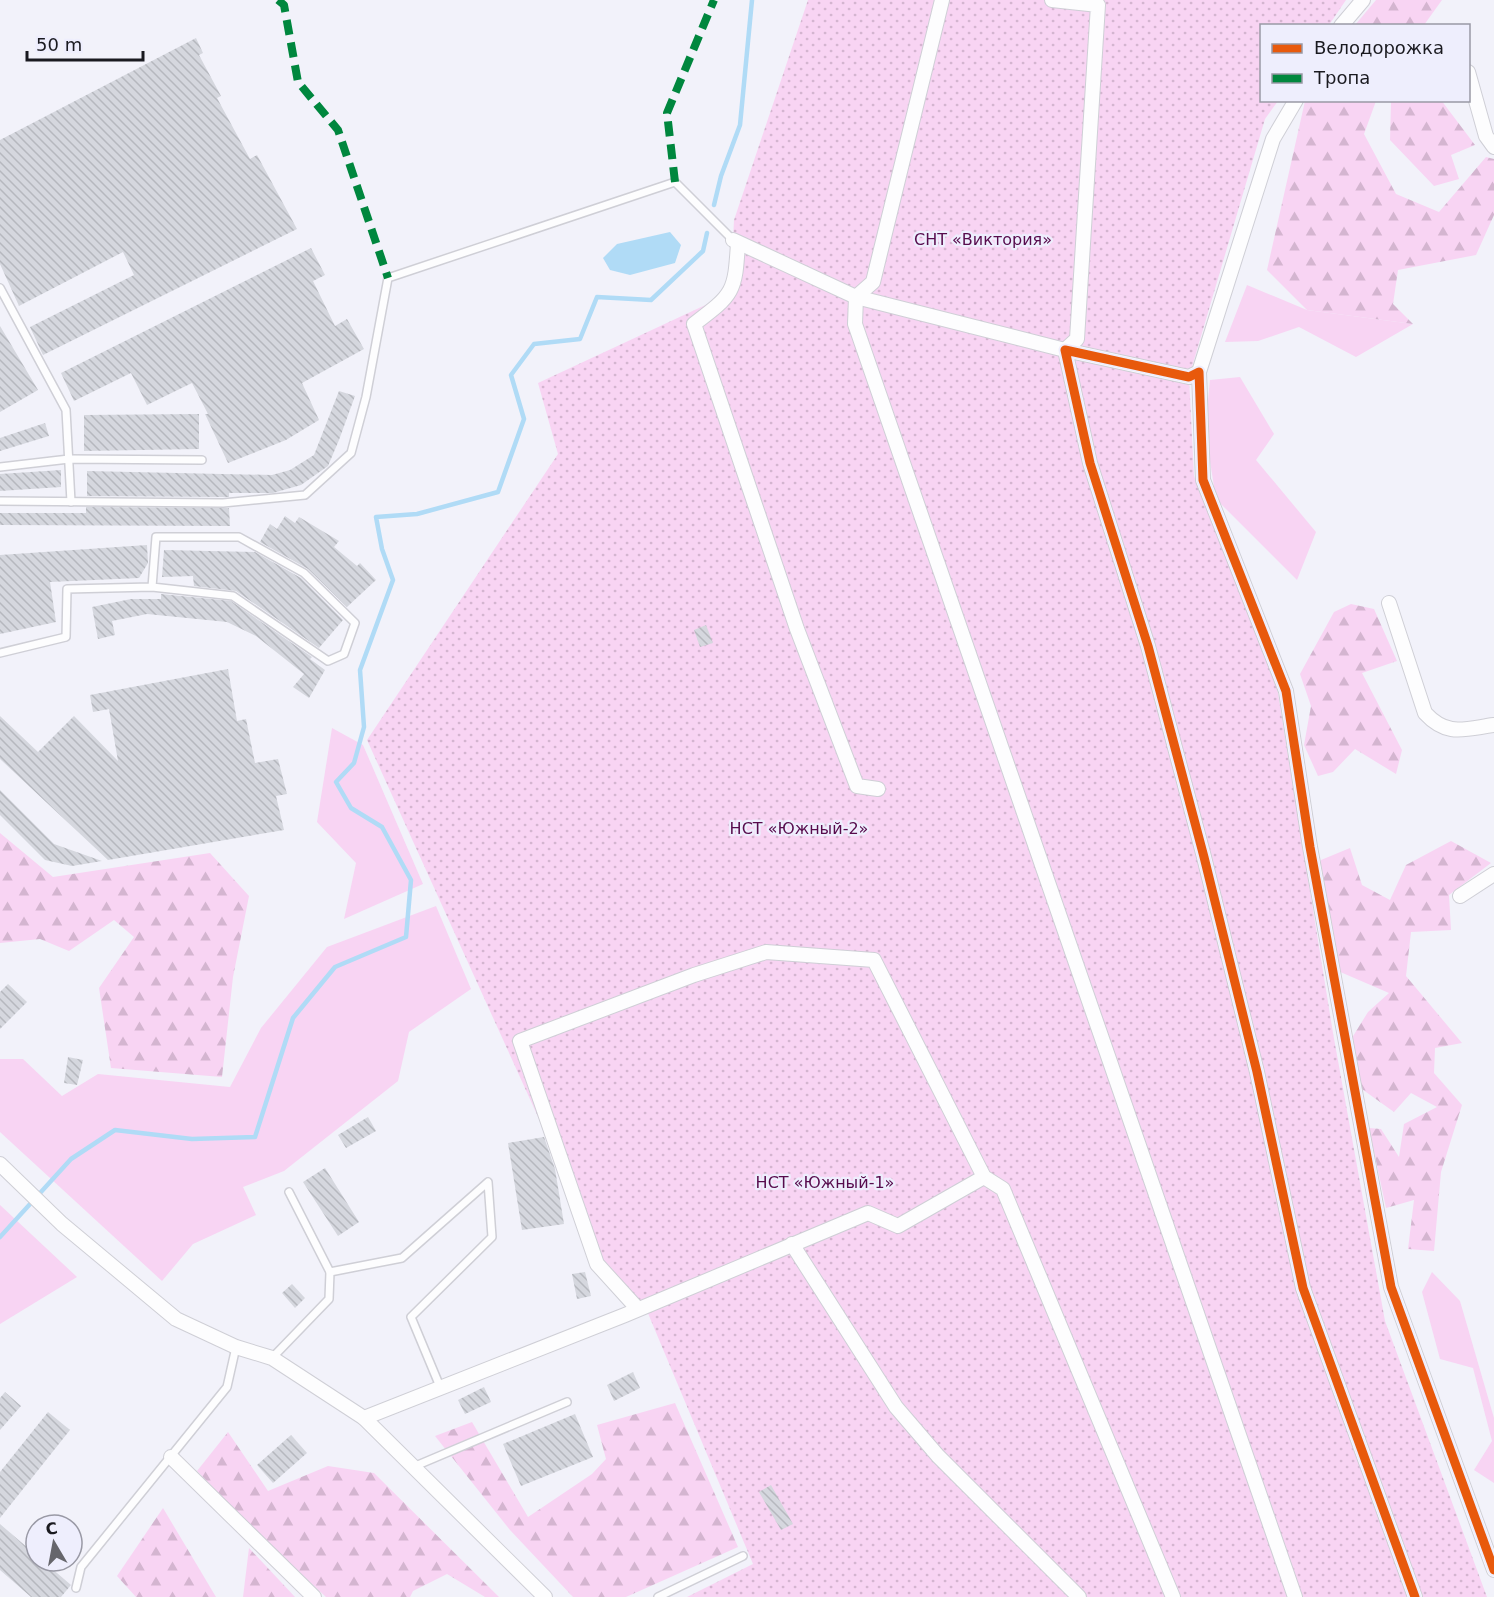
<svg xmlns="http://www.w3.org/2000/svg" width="1494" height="1597" viewBox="0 0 1494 1597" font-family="'DejaVu Sans',sans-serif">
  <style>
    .grass { fill: #f8d4f3 }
    .forest { fill: url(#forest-firs) }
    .garden { fill: url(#garden-dots) }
    .water { fill: #b0dbf6 }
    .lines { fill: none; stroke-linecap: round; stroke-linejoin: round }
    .stream { stroke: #b0dbf6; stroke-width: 4.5 }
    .building { fill: url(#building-back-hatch) }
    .service-casing { stroke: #cfcfd6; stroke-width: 10 }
    .minor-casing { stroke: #cfcfd6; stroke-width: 16 }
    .service { stroke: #fdfdfe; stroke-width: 7 }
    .minor { stroke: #fdfdfe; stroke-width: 14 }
    .quiet { stroke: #00873e; stroke-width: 8; stroke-dasharray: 15 8; stroke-linecap: butt }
    .cycleway-casing { stroke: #eeeefd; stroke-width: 13 }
    .cycleway { stroke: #e8590c; stroke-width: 9 }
    .labels { text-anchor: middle; stroke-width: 4.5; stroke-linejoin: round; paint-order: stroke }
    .park-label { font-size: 16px; fill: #570b4d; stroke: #eeeefd }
  </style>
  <defs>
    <pattern id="forest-firs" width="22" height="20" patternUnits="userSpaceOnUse" patternTransform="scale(1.5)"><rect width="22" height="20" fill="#f8d4f3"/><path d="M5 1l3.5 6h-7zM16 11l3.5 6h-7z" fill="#d4b5d0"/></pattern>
    <pattern id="garden-dots" width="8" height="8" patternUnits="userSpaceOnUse" patternTransform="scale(1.5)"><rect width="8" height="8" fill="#f8d4f3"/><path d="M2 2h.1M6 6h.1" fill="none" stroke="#d4b5d0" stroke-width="1.8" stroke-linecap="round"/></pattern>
    <pattern id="building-back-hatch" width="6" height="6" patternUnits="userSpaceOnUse" patternTransform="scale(1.5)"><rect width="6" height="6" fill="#d5d7de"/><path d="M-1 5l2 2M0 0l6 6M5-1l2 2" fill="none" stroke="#b6b8be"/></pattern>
  </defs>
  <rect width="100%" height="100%" fill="#f2f2fa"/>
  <g class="grass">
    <polygon points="1247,285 1307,310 1413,324 1356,357 1299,327 1258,341 1225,342"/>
    <polygon points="1240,377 1274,434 1256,460 1316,532 1297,580 1216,499 1205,430 1210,380"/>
    <polygon points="332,728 363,745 423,884 344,919 356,863 317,822"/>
    <polygon points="436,906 471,989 409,1032 398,1081 284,1171 243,1187 256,1215 193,1244 162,1281 0,1132 0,1059 23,1059 62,1096 98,1074 230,1087 261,1028 327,947"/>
    <polygon points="0,1205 77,1277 0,1324"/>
    <polygon points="1432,1272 1460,1301 1494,1418 1494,1483 1474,1470 1492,1441 1473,1368 1440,1359 1422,1292"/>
  </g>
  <g class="forest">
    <polygon points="1376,0 1442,0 1424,25 1355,25"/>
    <polygon points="1441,100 1475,145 1451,155 1459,179 1434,186 1390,140 1391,102"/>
    <polygon points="1305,101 1376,101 1364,134 1396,194 1439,212 1486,157 1494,159 1494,215 1476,255 1398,270 1393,304 1413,324 1307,310 1267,270"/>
    <polygon points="1351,604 1374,609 1397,661 1362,673 1402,750 1396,774 1355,749 1333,772 1318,776 1304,745 1311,706 1300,674 1334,612"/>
    <polygon points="0,833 53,877 210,853 249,896 233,977 222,1077 111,1068 99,988 134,937 114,920 69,951 40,939 0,943"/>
    <polygon points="1451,841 1491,863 1449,895 1451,930 1411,932 1406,976 1462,1043 1435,1048 1434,1073 1462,1105 1441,1172 1434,1251 1408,1249 1414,1200 1386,1208 1369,1128 1381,1129 1399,1157 1404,1124 1437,1107 1411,1093 1394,1112 1359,1087 1350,1041 1368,1012 1389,993 1338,971 1317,866 1321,860 1350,848 1362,885 1390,900 1406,865"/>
    <polygon points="675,1403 738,1547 626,1597 573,1597 510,1530 435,1436 472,1422 528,1517 592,1474 606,1459 597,1425"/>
    <polygon points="228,1432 268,1491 328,1466 374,1473 499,1597 485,1597 447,1574 413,1591 410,1597 326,1597 262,1538 197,1471"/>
    <polygon points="163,1508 216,1597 136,1597 117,1576"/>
    <polygon points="249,1548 295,1597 243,1597"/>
  </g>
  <polygon class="garden" points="808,0 1346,0 1329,25 1262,26 1262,100 1278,101 1265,119 1189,377 1194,476 1276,681 1333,1033 1385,1321 1487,1597 687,1597 753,1564 647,1311 603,1260 367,740 558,454 538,383 714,301 740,263 733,240 734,220"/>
  <polygon class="water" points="670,232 681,245 675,263 630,275 610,270 603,258 617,244"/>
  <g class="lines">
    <g class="stream">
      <polyline points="714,205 721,176 740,125 752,0"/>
      <polyline points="0,1237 71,1159 115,1130 192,1139 255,1137 293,1018 335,967 406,937 411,880 382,827 351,808 336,782 354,763 364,727 360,670 393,580 382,549 376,517 417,514 498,492 524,419 511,375 534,344 580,339 597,297 651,300 703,251 707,233"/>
    </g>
  </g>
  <g class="building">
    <polygon points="196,38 203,53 199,55 221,96 217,98 250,159 257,155 297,229 43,355 30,327 134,275 123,252 19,306 0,264 0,140"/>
    <polygon points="311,248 325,275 313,281 335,326 347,319 364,349 302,383 319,420 286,440 228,463 205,414 208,414 192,383 147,405 131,373 74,401 61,373"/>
    <polygon points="0,326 38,390 0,412"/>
    <polygon points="339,391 355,396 339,440 328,466 301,485 273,493 229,493 229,497 223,497 87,496 87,471 272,475 290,470 314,455"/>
    <polygon points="199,414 199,449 84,451 84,415"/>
    <polygon points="45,423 49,436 0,451 0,438"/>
    <polygon points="61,470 61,487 0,491 0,474"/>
    <polygon points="86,507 229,508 230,526 0,525 0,513 86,513"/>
    <polygon points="285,516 295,523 299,517 339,541 334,547 357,566 360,563 376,580 347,607 308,569 260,542 270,524 277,529"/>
    <polygon points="147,545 148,563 139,578 50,582 56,622 0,634 0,555"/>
    <polygon points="164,550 255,552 301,578 343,620 319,648 236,591 194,586 193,576 162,577"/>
    <polygon points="161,594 231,601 312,657 310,659 325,670 309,698 293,687 304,674 256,636 227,622 147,614 112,621 115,635 98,639 92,607 131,599 161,599"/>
    <polygon points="706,625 713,643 700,647 694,630"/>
    <polygon points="228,669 237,721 246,719 255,763 278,759 287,794 276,796 284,830 108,860 0,759 0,716 38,752 74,716 118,761 109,709 93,712 90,695"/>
    <polygon points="0,790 54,844 102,861 72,866 45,860 0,815"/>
    <polygon points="8,984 27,1002 0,1029 0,992"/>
    <polygon points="68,1057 83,1060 77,1085 64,1083"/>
    <polygon points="368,1117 376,1131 346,1148 338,1135"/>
    <polygon points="544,1137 555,1169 564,1224 522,1230 508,1143"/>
    <polygon points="325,1168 359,1222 338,1236 303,1182"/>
    <polygon points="585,1272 591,1296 577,1299 572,1274"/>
    <polygon points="292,1284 305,1298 295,1308 282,1293"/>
    <polygon points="633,1372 640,1388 614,1401 607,1385"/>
    <polygon points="484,1387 491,1402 465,1414 458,1400"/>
    <polygon points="5,1392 21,1406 0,1430 0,1398"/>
    <polygon points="48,1412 70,1430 0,1518 0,1472"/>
    <polygon points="575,1414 593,1457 521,1486 503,1444"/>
    <polygon points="291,1435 307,1453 273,1483 257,1465"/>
    <polygon points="771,1485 793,1524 781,1530 759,1492"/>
    <polygon points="0,1524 36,1555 36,1561 43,1561 71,1585 61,1597 31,1597 0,1570"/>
  </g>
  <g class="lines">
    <g class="service-casing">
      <g id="service">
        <polyline points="0,288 66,410 71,502"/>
        <polyline points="0,467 69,459 202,460"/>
        <polyline points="0,501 223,503 305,495 351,453 366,397 388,278 675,182 733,240"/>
        <polyline points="0,653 66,637 67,589 152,587 233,596 328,661 344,654 355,623 304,573 239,537 156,537 152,587"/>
        <polyline points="289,1192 330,1272"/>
        <polyline points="272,1358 329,1299 330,1272 402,1258 488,1182 492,1237 411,1317 441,1389"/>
        <polyline points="413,1467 567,1402"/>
        <polyline points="76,1588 81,1567 227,1387 236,1347"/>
        <polyline points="658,1597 743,1556"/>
      </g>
    </g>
    <g class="minor-casing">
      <g id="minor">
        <polyline points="942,0 873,282 856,297 855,324 1295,1597"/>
        <polyline points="1341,26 1363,0"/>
        <polyline points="1468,72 1486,136 1494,147"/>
        <polyline points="733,240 856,297 1065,350 1077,339 1098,5 1052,0"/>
        <path d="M738,243C735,292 734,294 694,324L797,629L857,786L878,789"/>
        <polyline points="1199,372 1273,139 1296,100"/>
        <path d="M1389,603L1425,713C1447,737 1464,729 1494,725"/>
        <polyline points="1460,896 1494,874"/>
        <polyline points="0,1164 62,1224 176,1319 236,1347 272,1358 364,1418 545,1597"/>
        <polyline points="792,1244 896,1407 938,1456 1079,1597"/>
        <polyline points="637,1308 597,1264 520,1041 694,975 766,952 874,960 984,1177 1003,1189 1173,1597"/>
        <polyline points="364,1418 625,1315 868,1213 898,1226 984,1177"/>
        <polyline points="171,1457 314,1597"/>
        <polyline points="1415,1597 1303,1288 1257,1072 1204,857 1148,646 1090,463 1065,350 1189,377 1199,372 1203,480 1286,691 1310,847 1391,1287 1494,1570"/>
      </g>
    </g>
    <use href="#service" class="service"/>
    <use href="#minor" class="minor"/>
    <g class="quiet">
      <polyline points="278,0 284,5 298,82 338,130 388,278"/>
      <polyline points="675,182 667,113 714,0"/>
    </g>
    <g class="cycleway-casing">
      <polyline id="cycleway" points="1415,1597 1303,1288 1257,1072 1204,857 1148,646 1090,463 1065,350 1189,377 1199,372 1203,480 1286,691 1310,847 1391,1287 1494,1570"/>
    </g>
    <use href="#cycleway" class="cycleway"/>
  </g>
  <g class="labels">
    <g class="park-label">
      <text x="983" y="245">СНТ «Виктория»</text>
      <text x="799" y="834">НСТ «Южный-2»</text>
      <text x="825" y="1188">НСТ «Южный-1»</text>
    </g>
  </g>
  <rect x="1260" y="24" width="210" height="78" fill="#eeeefd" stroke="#9999a5" stroke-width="1.5"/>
  <rect x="1272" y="44" width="30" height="9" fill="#e8590c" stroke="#9999a5" stroke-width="1.5"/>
  <text x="1314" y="54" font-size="18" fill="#1a1a20">Велодорожка</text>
  <rect x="1272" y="74" width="30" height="9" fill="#00873e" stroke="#9999a5" stroke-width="1.5"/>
  <text x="1314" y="84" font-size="18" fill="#1a1a20">Тропа</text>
  <g transform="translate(54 1543) rotate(350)"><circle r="28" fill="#eeeefd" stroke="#9999a5" stroke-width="1.5"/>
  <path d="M0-4.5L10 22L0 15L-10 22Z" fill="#66666c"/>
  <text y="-9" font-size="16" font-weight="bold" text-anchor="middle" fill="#1a1a20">С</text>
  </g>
  <path d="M27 51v9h116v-9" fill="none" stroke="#1a1a20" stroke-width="3"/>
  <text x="36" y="51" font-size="18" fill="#1a1a20" stroke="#eeeefd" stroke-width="4.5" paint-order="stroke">50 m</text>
</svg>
